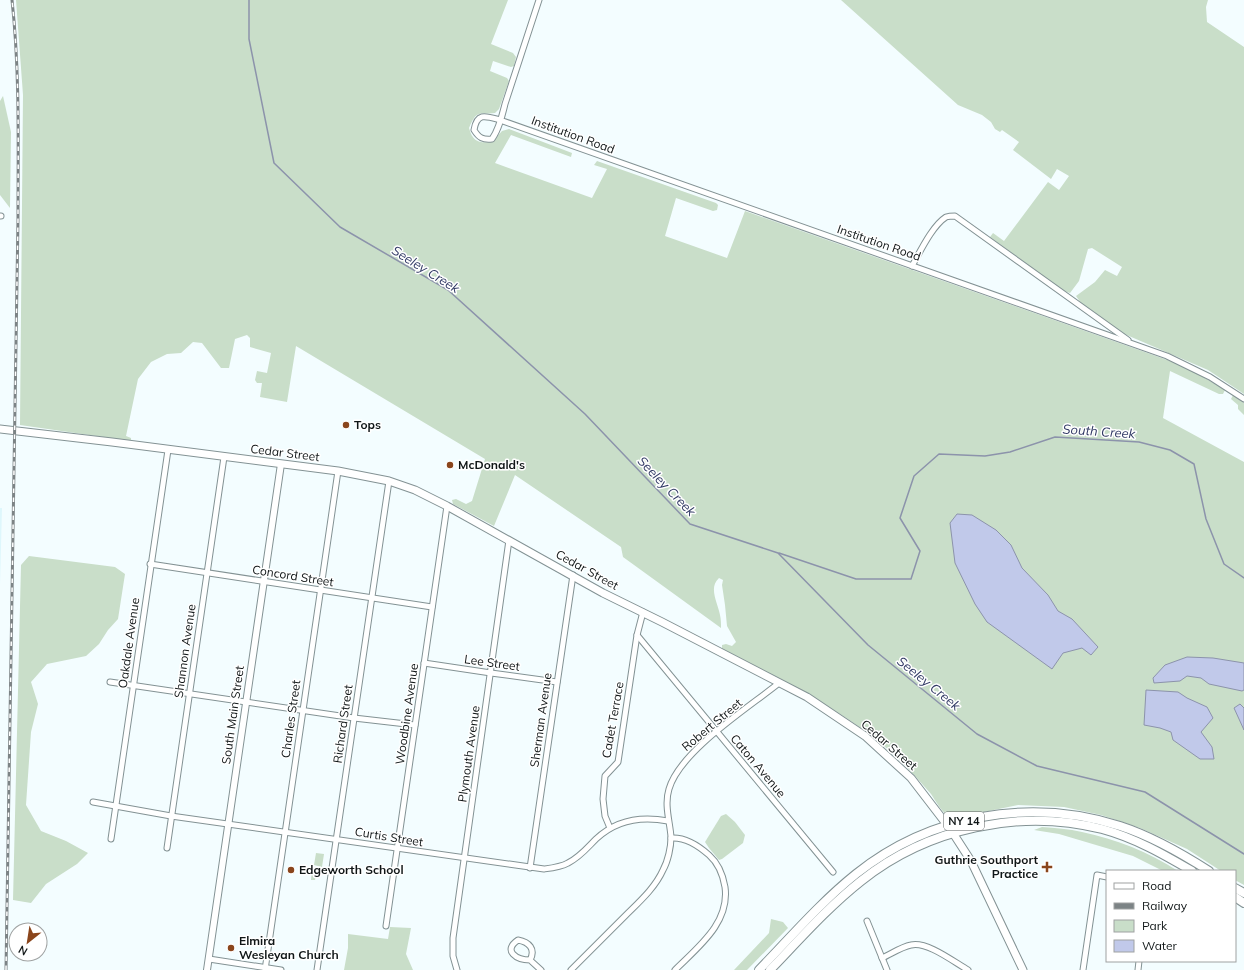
<svg xmlns="http://www.w3.org/2000/svg" width="1244" height="970" viewBox="0 0 1244 970" font-family="Mulish,sans-serif">
  <style>
    .built { fill: #def7fc }
    .green { fill: #c9dec9 }
    .water { fill: #c1c9ea; stroke: #8c93ab }
    .lines { fill: none; stroke-linecap: round; stroke-linejoin: round }
    .stream { stroke: #8c93ab; stroke-width: 1.5 }
    .minor-casing { stroke: #839294; stroke-width: 7 }
    .tertiary-casing { stroke: #839294; stroke-width: 8 }
    .secondary-casing { stroke: #839294; stroke-width: 9 }
    .primary-casing { stroke: #839294; stroke-width: 10 }
    .minor { stroke: #fff; stroke-width: 5 }
    .tertiary { stroke: #fff; stroke-width: 6 }
    .secondary { stroke: #fff; stroke-width: 7 }
    .primary { stroke: #fff; stroke-width: 8 }
    .rail-casing { stroke: #7c8385; stroke-width: 3 }
    .rail { stroke: #fff; stroke-width: 1.5; stroke-dasharray: 4.5; stroke-linecap: butt }
    .poi-dot { fill: #8a451c; stroke: #fff; stroke-width: 1.5 }
    .labels { text-anchor: middle; stroke-width: 3; stroke-linejoin: round; paint-order: stroke }
    .shield { fill: #fff; stroke: #585c5d; stroke-width: 1 }
    .shield-label { font-size: 11px; font-weight: bold; fill: #101617 }
    .street-label { font-size: 12px; fill: #101617; stroke: #fff }
    .poi-label { font-size: 12px; font-weight: bold; fill: #101617; stroke: #fff; text-anchor: start }
    .water-label { font-size: 13px; font-style: italic; fill: #303964; stroke: #fff }
  </style>
  <rect width="100%" height="100%" fill="#f3fdff"/>
  <polygon class="built" points="0,508 2,508 0,585"/>
  <g class="green">
    <path d="M16,0H508L491,44L513,53L516,57L514,66L511,67L493,61L490,71L507,78L509,81L499,109L495,113C478,115 477,109 469,128C473,142 478,143 492,142L502,131L509,129L572,153L571,157L511,135L495,163L592,198L607,169L594,165L597,161L716,203L718,205L717,210L713,211L676,198L665,236L727,258L745,211L1173,362L1200,375L1225,390L1223,394H1219L1170,371L1163,418L1244,462V885L1235,880V871H1221L1187,849L1140,828L1101,815L1064,807L1018,805L960,817C958,817 954,817 951,817C942,814 936,801 931,794C921,783 911,771 900,760C849,712 784,682 722,649V645L726,644L732,646L736,642L727,626L725,605L722,585L723,580L719,578C708,588 718,603 720,615C721,619 721,624 721,628L623,557L621,547L515,475L494,526L453,504L452,500L456,499L466,504L472,501L485,459L296,346L287,402L260,397L262,383H257L255,380L257,371L267,373L271,353L250,347V338L247,335L235,339L229,368H221L202,343L193,342L181,353L167,354L151,362L138,379L126,436L131,438V441L20,425L23,95Z"/>
    <polygon points="841,0 1208,0 1206,7 1207,22 1244,47 1244,394 1208,370 1122,333 1081,303 1076,296 1095,282 1105,270 1117,276 1122,267 1092,248 1088,249 1079,281 1070,293 1064,291 990,237 993,233 1004,241 1048,182 1059,190 1069,176 1057,169 1051,179 1013,150 1019,142 1002,130 1000,132 995,129 991,122 982,115 958,105"/>
    <polygon points="3,96 11,132 10,208 0,195 0,101"/>
    <polygon points="1233,395 1244,403 1244,415 1238,409 1238,405 1231,399"/>
    <polygon points="29,556 115,567 125,574 118,619 108,630 99,644 86,656 47,664 31,682 38,704 31,732 26,805 41,831 66,841 88,853 77,864 46,884 31,903 13,900 21,565"/>
    <polygon points="726,814 735,822 745,835 743,843 722,859 719,860 709,848 705,842 721,816"/>
    <path d="M1042,827C1055,828 1069,829 1082,832C1116,839 1149,852 1178,871H1163L1133,856L1059,834L1034,830Z"/>
    <polygon points="316,853 324,854 322,867 314,865"/>
    <polygon points="312,867 319,868 318,875 316,875 315,880 311,880"/>
    <polygon points="771,919 783,922 788,928 747,970 734,970 769,933"/>
    <polygon points="390,927 411,928 406,954 413,970 344,970 348,948 348,934 388,939"/>
  </g>
  <g class="water">
    <polygon points="957,514 972,515 996,530 1011,545 1022,568 1048,595 1058,611 1072,619 1098,647 1091,655 1082,648 1063,653 1052,669 987,622 975,604 955,563 950,523"/>
    <polygon points="1187,657 1213,658 1244,663 1244,690 1242,691 1209,684 1201,678 1187,676 1180,681 1154,683 1153,678 1165,665"/>
    <polygon points="1146,690 1178,692 1187,698 1207,707 1213,718 1201,732 1212,747 1214,759 1200,759 1173,740 1171,732 1160,728 1144,725"/>
    <polygon points="1240,704 1244,708 1244,730 1234,708"/>
  </g>
  <g class="lines">
    <g class="stream">
      <polyline points="249,0 249,39 274,163 340,227 448,290 585,414 690,524 778,553 868,645 977,734 1037,766 1145,792 1244,854"/>
      <polyline points="779,553 856,579 911,579 920,551 900,518 914,476 939,454 985,456 1010,452 1055,437 1139,442 1170,450 1194,464 1206,519 1224,564 1244,578"/>
    </g>
    <g class="minor-casing">
      <g id="minor">
        <path d="M539,0L505,104C502,116 499,129 492,139C483,140 479,138 474,130C477,112 486,116 500,120L1167,356L1210,377L1244,399"/>
        <polyline points="0,216 1,216"/>
        <path d="M912,266C920,252 932,226 946,217C949,216 952,216 955,216L1128,340"/>
        <polyline points="150,564 432,607"/>
        <polyline points="643,612 637,635 833,872"/>
        <polyline points="424,663 491,673 557,682"/>
        <polyline points="110,682 354,718 415,725"/>
        <path d="M93,802L171,816L544,869C552,868 561,867 568,863C580,857 587,848 596,839C616,820 642,816 668,821"/>
        <polyline points="610,828 605,816 603,799 605,776 618,762 637,635"/>
        <path d="M671,838C685,837 699,846 709,855C718,863 723,875 725,887C730,923 698,947 675,970"/>
        <polyline points="111,839 168,450"/>
        <polyline points="167,848 224,457"/>
        <polyline points="530,868 573,575"/>
        <polyline points="867,921 887,970"/>
        <polyline points="386,926 447,506"/>
        <path d="M882,958C891,954 901,947 911,945C927,941 954,962 968,970"/>
        <polyline points="209,959 281,970"/>
        <path d="M530,960C536,949 529,942 518,940C502,951 517,960 530,960L541,970"/>
        <polyline points="265,970 338,471"/>
        <polyline points="317,970 389,481"/>
        <polyline points="457,970 453,956 453,938 509,540"/>
        <path d="M571,970C589,952 607,934 625,916C639,902 655,888 663,870C668,861 671,847 671,837C670,822 664,805 669,789C680,751 748,708 779,683"/>
        <polyline points="1083,970 1097,875 1107,877"/>
        <polyline points="1138,970 1139,961"/>
      </g>
    </g>
    <g class="tertiary-casing">
      <polyline id="tertiary" points="207,970 281,464"/>
    </g>
    <g class="secondary-casing">
      <polyline id="secondary" points="0,429 112,442 338,471 389,481 415,490 447,506 603,593 662,622 807,697 865,736 911,778 951,830 971,861 1023,970"/>
    </g>
    <g class="primary-casing">
      <g id="primary">
        <polyline points="1235,888 1244,893"/>
        <polyline points="1235,897 1244,903"/>
        <path d="M759,970C790,938 821,902 856,874C930,815 1029,797 1120,826C1151,836 1181,853 1209,871"/>
        <path d="M770,970C799,940 828,907 861,881C927,828 1020,808 1102,829C1135,838 1163,854 1192,871"/>
      </g>
    </g>
    <use href="#minor" class="minor"/>
    <use href="#tertiary" class="tertiary"/>
    <use href="#secondary" class="secondary"/>
    <use href="#primary" class="primary"/>
    <g class="rail-casing">
      <path id="rail" d="M6,970L18,219C18,146 20,73 12,0"/>
    </g>
    <use href="#rail" class="rail"/>
  </g>
  <g class="poi-dot">
    <circle cx="346" cy="425" r="4"/>
    <circle cx="450" cy="465" r="4"/>
    <path d="M1045 861h4v4h4v4h-4v4h-4v-4h-4v-4h4z"/>
    <circle cx="291" cy="870" r="4"/>
    <circle cx="231" cy="948" r="4"/>
  </g>
  <g class="labels">
    <rect class="shield" x="944" y="812" width="40" height="18" rx="3"/>
    <g class="shield-label">
      <text x="964" y="825">NY 14</text>
    </g>
    <g class="street-label">
      <text transform="translate(573 135) rotate(20)" y="4">Institution Road</text>
      <text transform="translate(879 243) rotate(19)" y="4">Institution Road</text>
      <text transform="translate(285 453) rotate(7)" y="4">Cedar Street</text>
      <text transform="translate(587 570) rotate(29)" y="4">Cedar Street</text>
      <text transform="translate(293 576) rotate(9)" y="4">Concord Street</text>
      <text transform="translate(129 643) rotate(-82)" y="4">Oakdale Avenue</text>
      <text transform="translate(185 651) rotate(-82)" y="4">Shannon Avenue</text>
      <text transform="translate(492 663) rotate(8)" y="4">Lee Street</text>
      <text transform="translate(407 714) rotate(-82)" y="4">Woodbine Avenue</text>
      <text transform="translate(233 715) rotate(-82)" y="4">South Main Street</text>
      <text transform="translate(291 719) rotate(-82)" y="4">Charles Street</text>
      <text transform="translate(541 720) rotate(-82)" y="4">Sherman Avenue</text>
      <text transform="translate(613 720) rotate(-80)" y="4">Cadet Terrace</text>
      <text transform="translate(343 724) rotate(-82)" y="4">Richard Street</text>
      <text transform="translate(712 725) rotate(-40)" y="4">Robert Street</text>
      <text transform="translate(889 745) rotate(41)" y="4">Cedar Street</text>
      <text transform="translate(469 754) rotate(-82)" y="4">Plymouth Avenue</text>
      <text transform="translate(758 766) rotate(50)" y="4">Caton Avenue</text>
      <text transform="translate(389 837) rotate(9)" y="4">Curtis Street</text>
    </g>
    <g class="poi-label">
      <text x="354" y="429">Tops</text>
      <text x="458" y="469">McDonald's</text>
      <text x="1038" y="864" text-anchor="end">Guthrie Southport<tspan x="1038" dy="14">Practice</tspan></text>
      <text x="299" y="874">Edgeworth School</text>
      <text x="239" y="945">Elmira<tspan x="239" dy="14">Wesleyan Church</tspan></text>
    </g>
    <g class="water-label">
      <text transform="translate(426 269) rotate(32)" y="5">Seeley Creek</text>
      <text transform="translate(1099 431) rotate(4)" y="5">South Creek</text>
      <text transform="translate(667 486) rotate(46)" y="5">Seeley Creek</text>
      <text transform="translate(929 683) rotate(39)" y="5">Seeley Creek</text>
    </g>
  </g>
  <rect x="1106" y="870" width="130" height="92" fill="#ffffff" stroke="#9fa2a2"/>
  <rect x="1114" y="883" width="20" height="6" fill="#ffffff" stroke="#9fa2a2"/>
  <text x="1142" y="890" font-size="12" fill="#101617">Road</text>
  <rect x="1114" y="903" width="20" height="6" fill="#7c8385" stroke="#9fa2a2"/>
  <text x="1142" y="910" font-size="12" fill="#101617">Railway</text>
  <rect x="1114" y="920" width="20" height="12" fill="#c9dec9" stroke="#9fa2a2"/>
  <text x="1142" y="930" font-size="12" fill="#101617">Park</text>
  <rect x="1114" y="940" width="20" height="12" fill="#c1c9ea" stroke="#9fa2a2"/>
  <text x="1142" y="950" font-size="12" fill="#101617">Water</text>
  <g transform="translate(28 942) rotate(210)"><circle r="19" fill="#ffffff" stroke="#9fa2a2"/>
  <path d="M0-3L7 15L0 10L-7 15Z" fill="#8a451c"/>
  <text y="-6" font-size="11" font-weight="bold" text-anchor="middle" fill="#101617">N</text>
  </g>
</svg>
